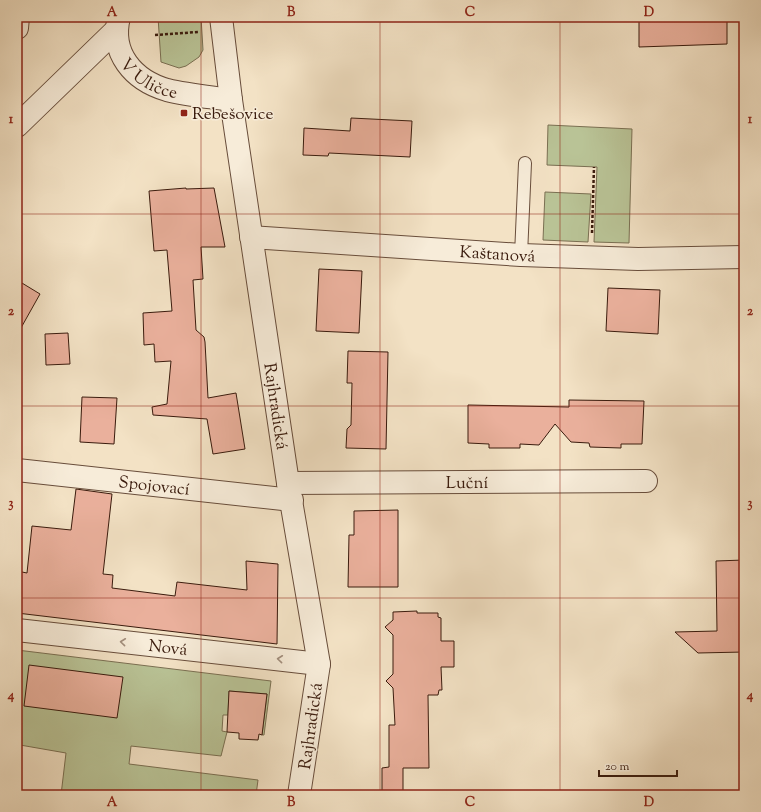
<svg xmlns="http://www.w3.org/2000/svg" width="761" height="812" viewBox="0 0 761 812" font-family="'Sorts Mill Goudy',serif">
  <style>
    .green { fill: #b9c396; stroke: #7a6f52 }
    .building { fill: #eab09c; stroke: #3a1b0d }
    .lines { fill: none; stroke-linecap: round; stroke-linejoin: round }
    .service-casing { stroke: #684d3b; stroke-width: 14 }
    .minor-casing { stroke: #684d3b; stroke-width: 24 }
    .tertiary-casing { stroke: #684d3b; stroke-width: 24 }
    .path { stroke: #3a1b0d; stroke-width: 2.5; stroke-dasharray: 3 2; stroke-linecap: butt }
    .service { stroke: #f7ecd9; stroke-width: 12 }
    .minor { stroke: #f7ecd9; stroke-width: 22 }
    .tertiary { stroke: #f7ecd9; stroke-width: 22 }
    .oneway { stroke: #a28e7d }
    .grid { fill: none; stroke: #8f2418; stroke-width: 1; stroke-opacity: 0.55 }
    .poi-dot { fill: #8f2418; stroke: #f7ecd9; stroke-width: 1.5 }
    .labels { text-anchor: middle; stroke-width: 3; stroke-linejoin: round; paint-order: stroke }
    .street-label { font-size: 17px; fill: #3a1b0d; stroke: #f7ecd9 }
    .poi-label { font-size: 17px; fill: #3a1b0d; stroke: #f7ecd9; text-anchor: start }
    .neatline { fill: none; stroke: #8f2418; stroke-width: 1.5 }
    .grid-label { font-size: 13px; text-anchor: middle; font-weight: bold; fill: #8f2418 }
  </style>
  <rect width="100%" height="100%" fill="#f3e2c5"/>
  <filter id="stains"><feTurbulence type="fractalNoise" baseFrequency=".005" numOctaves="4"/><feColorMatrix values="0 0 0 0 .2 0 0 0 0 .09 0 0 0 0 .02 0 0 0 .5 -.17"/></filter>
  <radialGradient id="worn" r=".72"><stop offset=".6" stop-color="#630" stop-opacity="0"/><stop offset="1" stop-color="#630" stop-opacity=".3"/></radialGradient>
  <g class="green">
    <polygon points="158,17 201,17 203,50 199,57 186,66 179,68 161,62"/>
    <polygon points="548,125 632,129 629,243 594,242 597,167 547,165"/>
    <polygon points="545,192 591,194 588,242 543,240"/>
    <polygon points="17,650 271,681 264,735 262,735 267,694 229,691 228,715 223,715 222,731 227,732 221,756 131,746 129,764 258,780 256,795 61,795 66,753 20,745 20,741 17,740"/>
  </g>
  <g class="building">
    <polygon points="639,17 727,17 727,44 639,47"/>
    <polygon points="351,118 412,121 410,157 329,153 328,156 303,155 304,128 350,131"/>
    <polygon points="186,188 186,189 214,188 225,247 201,247 203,279 193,280 196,330 204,337 205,342 208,398 236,393 245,449 213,454 207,419 153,415 152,407 167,404 171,361 155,362 154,344 144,345 143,313 172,311 167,250 154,251 149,191"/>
    <polygon points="319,269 362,271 359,333 316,331"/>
    <polygon points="17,280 40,294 17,335"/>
    <polygon points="608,288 660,290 658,334 606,331"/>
    <polygon points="68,333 70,364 46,365 45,334"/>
    <polygon points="348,351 388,352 386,449 346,448 347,429 351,425 352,383 347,383"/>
    <polygon points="82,397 117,398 114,444 80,442"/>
    <polygon points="569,400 644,401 642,444 621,444 621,448 590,447 589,443 571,442 555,424 539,445 520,444 520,448 489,448 489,444 468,443 468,405 569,407"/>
    <polygon points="76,489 112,494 103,574 113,575 112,588 175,596 177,582 247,590 246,561 278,564 277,644 17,613 17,571 27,573 32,526 71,530"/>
    <polygon points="398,510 398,587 348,587 349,535 354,535 354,511"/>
    <polygon points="744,560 744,652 698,653 675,632 717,631 716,561"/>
    <polygon points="417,611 417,613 438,613 438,617 441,618 441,641 454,641 454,667 441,667 442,690 439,690 438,695 428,695 429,768 403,768 403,795 382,795 382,768 389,767 389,725 395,725 393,688 386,681 393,674 393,635 385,627 393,620 393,612"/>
    <polygon points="29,665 123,677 117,718 24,706"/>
    <polygon points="229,691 267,694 262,735 259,734 258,740 239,739 239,733 227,732"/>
  </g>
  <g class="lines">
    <g class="service-casing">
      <polyline id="service" points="521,255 525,163"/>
    </g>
    <g class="minor-casing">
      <g id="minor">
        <path id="s1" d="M119,17C110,53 133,80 167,90C187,95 210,97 231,100"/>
        <polyline points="17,28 18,17"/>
        <polyline points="17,126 115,31"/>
        <path id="s2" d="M251,237L521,255L638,259L744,257"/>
        <path id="s3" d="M17,470L292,500"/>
        <path id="s4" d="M288,483L646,481"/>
        <path id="s5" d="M17,630L319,664"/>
      </g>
    </g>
    <g class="tertiary-casing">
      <g id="tertiary">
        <path id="s6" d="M221,17L231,100L288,483L319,664L299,795"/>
      </g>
    </g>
    <g class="path">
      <polyline points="155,35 198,32"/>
      <polyline points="592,233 594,167"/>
    </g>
    <use href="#service" class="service"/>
    <use href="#minor" class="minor"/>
    <use href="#tertiary" class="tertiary"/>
  </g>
  <defs><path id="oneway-chevron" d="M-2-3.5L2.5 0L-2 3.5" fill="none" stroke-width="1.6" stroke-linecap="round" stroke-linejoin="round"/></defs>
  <g class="oneway">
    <use href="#oneway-chevron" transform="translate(123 642) rotate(-174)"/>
    <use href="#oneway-chevron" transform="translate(280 659) rotate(-174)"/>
  </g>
  <path class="grid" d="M201,17V795M380,17V795M560,17V795M17,214H744M17,406H744M17,598H744"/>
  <rect class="poi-dot" x="180" y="109" width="8" height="8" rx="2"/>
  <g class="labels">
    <g class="street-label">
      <text dy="6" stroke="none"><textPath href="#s1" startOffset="76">V Uličce</textPath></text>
      <text dy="6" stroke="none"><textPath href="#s2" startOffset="247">Kaštanová</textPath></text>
      <text dy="6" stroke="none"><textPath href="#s6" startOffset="393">Rajhradická</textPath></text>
      <text dy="6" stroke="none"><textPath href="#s4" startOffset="179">Luční</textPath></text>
      <text dy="6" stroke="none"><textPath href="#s3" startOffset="138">Spojovací</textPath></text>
      <text dy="6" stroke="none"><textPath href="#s5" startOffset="152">Nová</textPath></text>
      <text transform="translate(310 726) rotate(-82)" y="6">Rajhradická</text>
    </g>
    <g class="poi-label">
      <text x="192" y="119">Rebešovice</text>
    </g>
  </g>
  <rect width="761" height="812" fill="none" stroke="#f3e2c5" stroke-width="44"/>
  <path d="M599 770v6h78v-6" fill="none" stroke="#3a1b0d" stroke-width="2"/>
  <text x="605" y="770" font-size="12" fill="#3a1b0d" stroke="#f7ecd9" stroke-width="3" paint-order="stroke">20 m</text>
  <rect x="22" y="22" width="717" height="768" class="neatline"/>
  <g class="grid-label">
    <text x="112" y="16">A</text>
    <text x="291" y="16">B</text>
    <text x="470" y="16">C</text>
    <text x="649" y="16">D</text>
    <text x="11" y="123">1</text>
    <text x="750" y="123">1</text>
    <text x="11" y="315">2</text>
    <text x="750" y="315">2</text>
    <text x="11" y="507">3</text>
    <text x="750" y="507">3</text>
    <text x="11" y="699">4</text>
    <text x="750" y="699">4</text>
    <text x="112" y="806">A</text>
    <text x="291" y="806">B</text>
    <text x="470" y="806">C</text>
    <text x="649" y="806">D</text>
  </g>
  <rect width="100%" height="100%" filter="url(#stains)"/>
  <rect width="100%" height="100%" fill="url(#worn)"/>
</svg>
